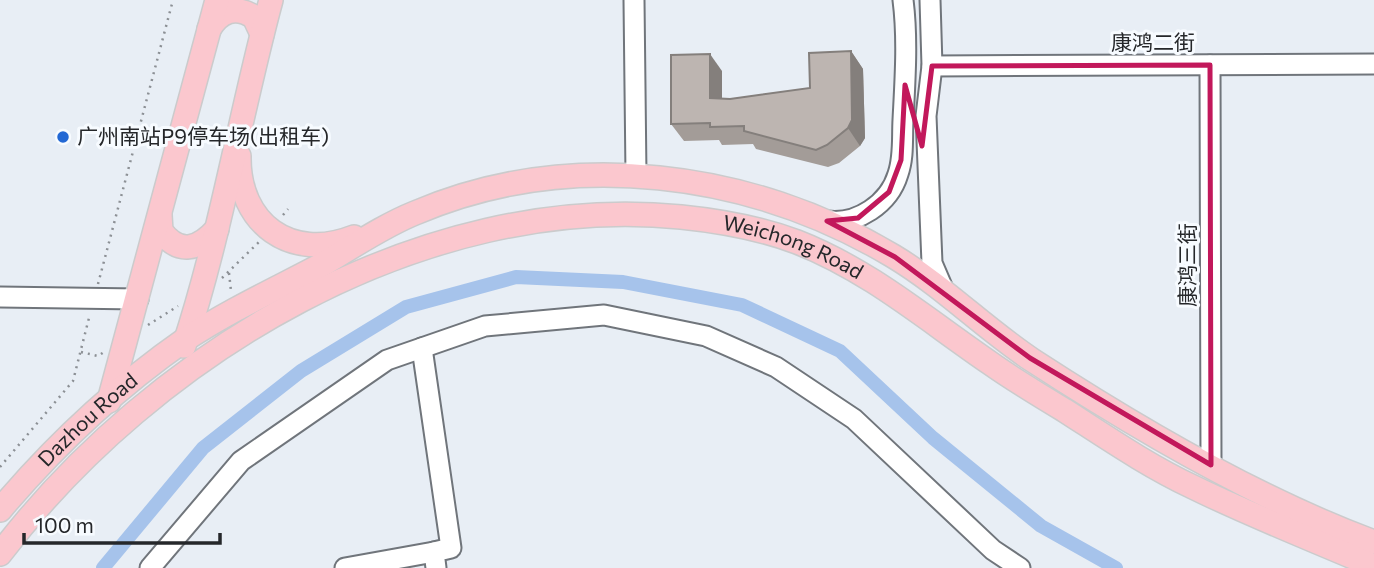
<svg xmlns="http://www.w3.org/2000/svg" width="1374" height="568" viewBox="0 0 1374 568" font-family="Commissioner,'Noto Sans SC',sans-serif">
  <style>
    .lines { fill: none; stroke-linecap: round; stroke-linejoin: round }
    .canal { stroke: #a6c3eb; stroke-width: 14 }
    .minor-casing { stroke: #70757b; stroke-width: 23 }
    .major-casing { stroke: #cbcbcc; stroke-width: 26 }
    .path { stroke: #8c9095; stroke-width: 2.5; stroke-dasharray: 2 5; stroke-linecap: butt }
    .minor { stroke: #fff; stroke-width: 19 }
    .major { stroke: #fbc7ce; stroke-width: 23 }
    .wall { fill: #a39c98 }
    .shaded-wall { fill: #847f7c }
    .building { fill: #bdb5b1; stroke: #847f7c; stroke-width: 2 }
    .marked { fill: none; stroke: #c2185b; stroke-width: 5; stroke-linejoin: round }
    .poi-dot { fill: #2268d4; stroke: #f7fbff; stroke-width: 2.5 }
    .labels { text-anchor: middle; stroke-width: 6; stroke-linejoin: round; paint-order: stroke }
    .street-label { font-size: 21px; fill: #25272a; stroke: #f7fbff }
    .poi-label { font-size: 21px; fill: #25272a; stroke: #f7fbff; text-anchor: start }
  </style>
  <rect width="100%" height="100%" fill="#e8eef5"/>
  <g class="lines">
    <polyline class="canal" points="103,568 203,448 301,371 406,307 516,277 623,282 742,305 840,351 933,438 1041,526 1116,568"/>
    <g class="minor-casing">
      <g id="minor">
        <polyline points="634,0 636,175"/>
        <polyline points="930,0 932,66 926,116 932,263 944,291"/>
        <polyline points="1210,65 1211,465"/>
        <polyline points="932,66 1374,64"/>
        <path d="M827,221C857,225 889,204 898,174C904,157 902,138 903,120C905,81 908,39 903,0"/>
        <polyline points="0,297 138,299"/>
        <polyline points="422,348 451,548 434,552 436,568"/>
        <polyline points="150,568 241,461 387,360 485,326 604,315 706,336 776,367 854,419 993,550 1020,568"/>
        <polyline points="345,568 434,552"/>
      </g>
    </g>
    <g class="major-casing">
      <g id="major">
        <path d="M209,29C220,11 235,5 254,17L262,34"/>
        <path d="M239,156C238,224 291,262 354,237"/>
        <path d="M160,215L161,231C179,255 198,250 217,229"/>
        <path d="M184,346C221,233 240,115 271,0"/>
        <polyline points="109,401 217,0"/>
        <path id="s1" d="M0,510C54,446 117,387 186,339C230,310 278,288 325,263C354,246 383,226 415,213C570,147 751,171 893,256C943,286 984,328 1032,360C1135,427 1259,500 1374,542"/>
        <path id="s2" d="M0,554C153,353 422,191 681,217C720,221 760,228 797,242C869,270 927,320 990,363C1014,380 1039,395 1064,410C1106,437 1148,466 1193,487C1252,516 1314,540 1374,566"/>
      </g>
    </g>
    <g class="path">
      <polyline points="283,215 288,209"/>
      <polyline points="229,273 231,291"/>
      <polyline points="222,278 260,241"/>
      <polyline points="98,284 173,0"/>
      <polyline points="148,325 178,306"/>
      <polyline points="81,352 98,356 104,352"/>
      <polyline points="0,467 73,381 90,314"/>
    </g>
    <use href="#minor" class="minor"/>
    <use href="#major" class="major"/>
  </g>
  <polygon class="wall" points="851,51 863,69 865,138 860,146 839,163 828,167 756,149 753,144 722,145 719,140 684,141 671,124 722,71 722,99 730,99 810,88"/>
  <g class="shaded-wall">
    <polygon points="851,51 863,69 865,138 860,146 848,128"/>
    <polygon points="710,54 722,71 722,116 710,98"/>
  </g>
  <polygon class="building" points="851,51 852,120 848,128 827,145 816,150 744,131 744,126 710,127 710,123 671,124 671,55 710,54 710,98 730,99 810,88 809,53"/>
  <path class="marked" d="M1210,65L1211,465L1030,358L895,257L827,221L858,218L889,192L901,160L905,85L922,146L932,66Z"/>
  <circle class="poi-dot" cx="63" cy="137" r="7"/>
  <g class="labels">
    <g class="street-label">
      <text x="1153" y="50">康鸿二街</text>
      <text dy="7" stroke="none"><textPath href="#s2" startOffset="908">Weichong Road</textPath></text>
      <text transform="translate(1188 265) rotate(-90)" y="7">康鸿三街</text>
      <text dy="7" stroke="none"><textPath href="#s1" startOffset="126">Dazhou Road</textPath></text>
    </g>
    <g class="poi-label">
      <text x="77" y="144">广州南站P9停车场(出租车)</text>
    </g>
  </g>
  <path d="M24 533v10h196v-10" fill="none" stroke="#25272a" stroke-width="3.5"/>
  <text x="35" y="533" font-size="21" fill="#25272a" stroke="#f7fbff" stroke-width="5" paint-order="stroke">100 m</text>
</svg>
